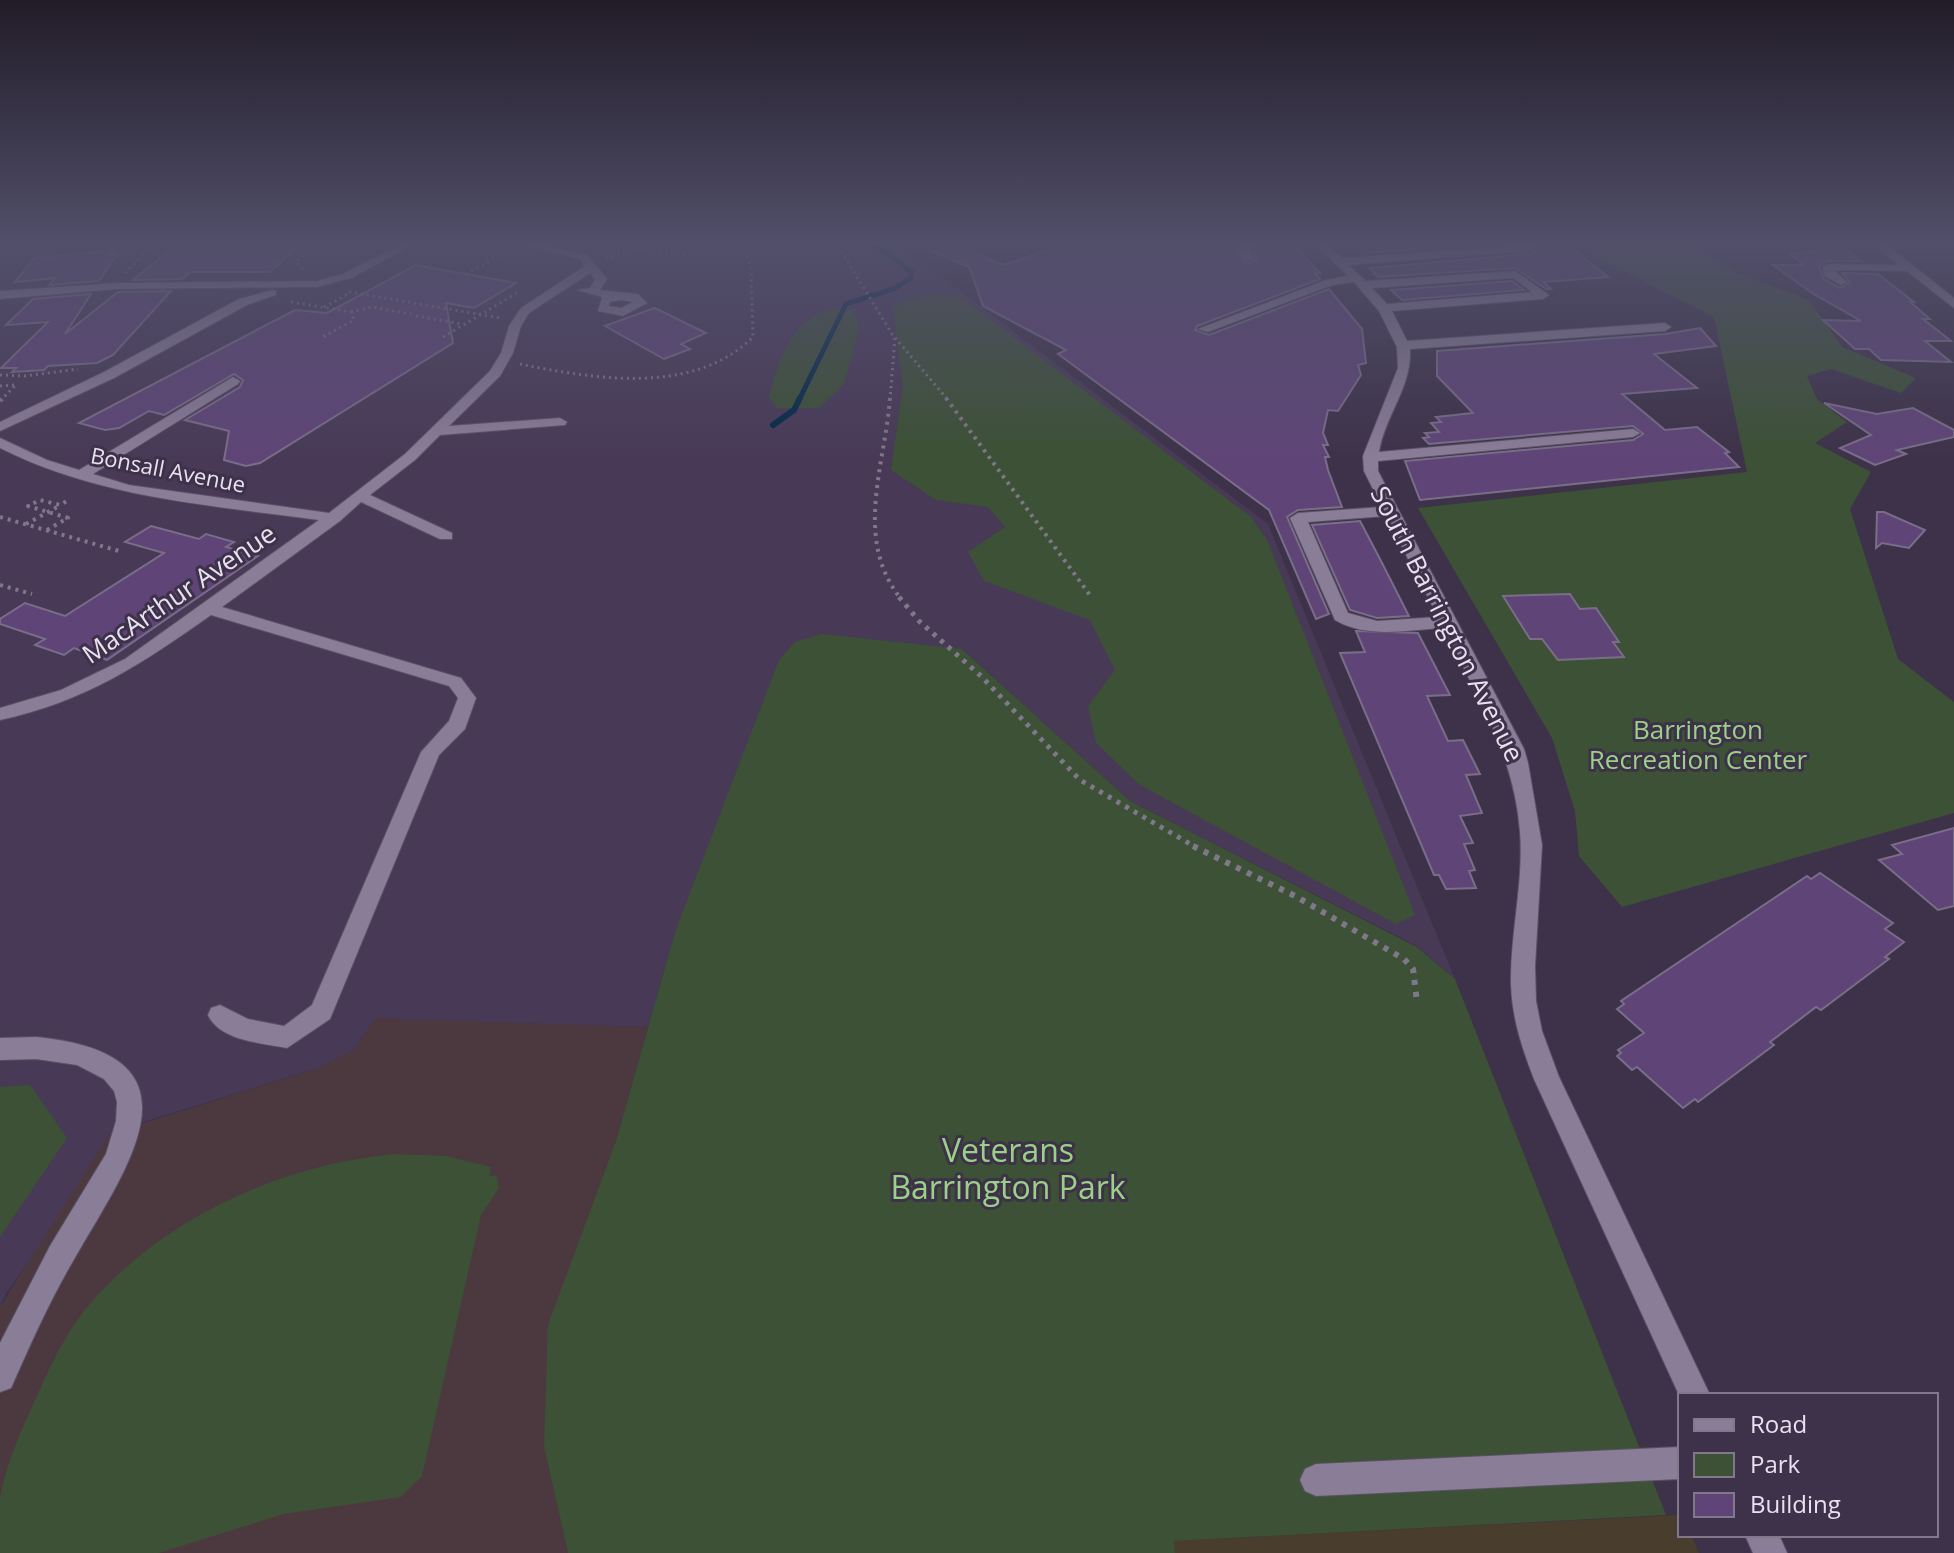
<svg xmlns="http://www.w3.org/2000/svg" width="1954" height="1553" viewBox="0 0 1954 1553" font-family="'Open Sans',sans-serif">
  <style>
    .commercial { fill: #493d2e }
    .built { fill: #483a57 }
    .education { fill: #4c3940 }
    .green { fill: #3c5135 }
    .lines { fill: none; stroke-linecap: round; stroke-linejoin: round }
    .stream-far1 { stroke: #022a47; stroke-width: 5 }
    .stream { stroke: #022a47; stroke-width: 6 }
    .building { fill: #5f4577; stroke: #7a6d88; stroke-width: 2 }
    .minor-casing { stroke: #5b5165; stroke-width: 2 }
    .path-far3 { stroke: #80778b; stroke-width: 3; stroke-dasharray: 2 4; stroke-linecap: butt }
    .path-far2 { stroke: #80778b; stroke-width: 4; stroke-dasharray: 3 5; stroke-linecap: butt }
    .path-far1 { stroke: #80778b; stroke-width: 5; stroke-dasharray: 4 6; stroke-linecap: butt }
    .path { stroke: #80778b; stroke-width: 6; stroke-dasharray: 5 7; stroke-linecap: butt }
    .minor { fill: #8a7d98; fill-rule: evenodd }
    .labels { text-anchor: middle; stroke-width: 6; stroke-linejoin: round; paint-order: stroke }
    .far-street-label { font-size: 22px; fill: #e8e1f0; stroke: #3d3249 }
    .street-label { font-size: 26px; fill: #e8e1f0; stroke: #3d3249 }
    .park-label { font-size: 26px; fill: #9bd186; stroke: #3d3249 }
    .near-park-label { font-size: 32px; fill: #9bd186; stroke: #3d3249 }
  </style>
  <rect width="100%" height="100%" fill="#3d3249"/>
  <polygon class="commercial" points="1680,1515 1680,1535 1691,1535 1699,1553 1175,1553 1173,1541"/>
  <polygon class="built" points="0,241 894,241 1268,524 1455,979 1417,946 1130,801 962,649 675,932 648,1027 375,1019 354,1050 318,1068 127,1127 5,1295 0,1307"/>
  <polygon class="education" points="375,1018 648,1027 616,1141 544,1447 568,1553 0,1553 0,1307 109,1134 318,1068 354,1050"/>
  <g class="green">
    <polygon points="1605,241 1687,241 1738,273 1809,300 1842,347 1916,378 1901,393 1831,369 1807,376 1817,399 1847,422 1815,443 1871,472 1850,509 1898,659 1954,702 1954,813 1622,907 1579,856 1575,811 1552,738 1418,508 1747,472 1714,317 1585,251 1614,248"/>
    <polygon points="936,293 962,298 1251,517 1267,540 1415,915 1396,924 1140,785 1096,743 1088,706 1115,670 1090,620 984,581 968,552 1005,527 988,507 936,500 891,470 903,386 893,310 900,302"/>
    <path d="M842,308L852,310L860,326L844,384L819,408H776L769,397C779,358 794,311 842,308Z"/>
    <polygon points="822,634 962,649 1130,801 1417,947 1455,979 1666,1515 1174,1541 1175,1553 568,1553 544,1447 548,1325 616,1141 675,932 779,660 795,642"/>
    <polygon points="30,1085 67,1138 0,1237 0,1087"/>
    <path d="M395,1154L446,1156L491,1167L489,1177L496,1175L499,1188L481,1215L422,1476L401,1497L284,1514L159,1553H0C0,1536 0,1516 0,1498C5,1468 19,1435 32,1407C46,1375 62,1339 84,1311C159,1219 279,1165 395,1154Z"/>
  </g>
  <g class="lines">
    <polyline class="stream-far1" points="799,400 846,304 893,289 911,278 912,273 890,254 864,241"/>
    <polyline class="stream" points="773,425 794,410 800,398"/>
  </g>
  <g class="building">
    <polygon points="908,241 965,241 969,250 1003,265 1075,241 1244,241 1234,252 1246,264 1258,260 1253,250 1270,241 1289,241 1320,273 1315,273 1320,279 1197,326 1195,330 1209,335 1329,289 1362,329 1366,363 1358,365 1361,375 1338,411 1328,410 1323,433 1328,445 1323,445 1329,457 1325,457 1328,470 1342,507 1298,510 1287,517 1329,614 1316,619 1269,510 1058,354 1066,350 983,306 969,267"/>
    <polygon points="1351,241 1524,241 1365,253"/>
    <polygon points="1540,241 1563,241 1608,277 1543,282 1551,289 1546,289 1515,268 1378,277 1369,268 1530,254 1542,247"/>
    <polygon points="1807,244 1837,244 1861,261 1828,261 1819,266 1824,279 1840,288 1850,282 1842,273 1878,274 1914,302 1910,302 1930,319 1923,319 1951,341 1925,341 1951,362 1881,360 1869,349 1855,349 1823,320 1861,321 1812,293 1773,265 1803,265 1790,253 1816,252"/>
    <polygon points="179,248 296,248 270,272 190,272 182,279 133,280 169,251"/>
    <polygon points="113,251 110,255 117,254 99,281 49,285 55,278 15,282 34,258"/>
    <polygon points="416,265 516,283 474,308 446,303 453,343 260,463 246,466 224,460 229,431 185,420 240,387 243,380 234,374 164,415 149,411 119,428 105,430 79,423 295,310 327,313"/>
    <polygon points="1512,281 1524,290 1402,300 1391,290"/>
    <polygon points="171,291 113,355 97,363 48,366 44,370 12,372 16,368 1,368 48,322 6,325 33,299 91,294 65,334 118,292"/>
    <polygon points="654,308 659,310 706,333 681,344 690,349 664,359 605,326"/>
    <polygon points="1700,328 1716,346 1654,354 1697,388 1622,394 1665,430 1697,427 1729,452 1725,453 1739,467 1420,500 1405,461 1633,440 1643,434 1633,426 1429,444 1423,438 1429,437 1425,433 1439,432 1431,423 1441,422 1436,417 1473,413 1437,376 1437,351 1665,334"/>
    <polygon points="1824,403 1877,414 1913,408 1954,430 1954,437 1897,450 1906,454 1875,465 1840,448 1871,435"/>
    <polygon points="1877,512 1884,512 1925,530 1909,548 1882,543 1876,548"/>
    <polygon points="1360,521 1380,559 1409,616 1377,618 1350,610 1312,525"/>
    <polygon points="151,526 199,539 206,534 234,542 226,547 258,556 107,660 74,648 64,655 35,645 45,639 0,624 0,619 25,603 65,616 164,553 125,542"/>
    <polygon points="1570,594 1580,609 1596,608 1619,642 1613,642 1624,657 1558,660 1542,639 1530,639 1503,596"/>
    <polygon points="1356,631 1418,633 1450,695 1427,696 1448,741 1463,740 1480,774 1466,775 1482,813 1460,816 1473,843 1464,844 1475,870 1469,871 1476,888 1446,889 1439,875 1434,875 1340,653 1365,652"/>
    <polygon points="1954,828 1954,906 1938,910 1879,860 1902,854 1892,845"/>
    <polygon points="1820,873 1893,923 1885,929 1904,942 1885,957 1889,959 1821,1010 1816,1007 1770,1042 1774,1045 1698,1102 1695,1099 1683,1108 1637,1067 1632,1070 1617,1056 1621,1053 1618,1050 1644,1033 1617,1009 1624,1004 1621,1001 1807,876 1811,879"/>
  </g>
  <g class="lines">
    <g class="minor-casing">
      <g id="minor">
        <polygon points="407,241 420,241 351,278 317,287 118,289 0,299 0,291 118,283 317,281 343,274"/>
        <path d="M505,241H524L588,255L607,279L600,290L638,294L647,303L623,316L598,311L602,297L577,290L590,288L595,279L590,273L529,313L521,326L513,353L500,376L449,426L560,418L567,422L565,425L440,435L415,460L370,495L452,533V539H440L361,502L340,521L222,607L461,678L476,698L465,729L439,755L330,1019L287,1048C262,1043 220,1041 208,1015L211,1008L220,1005L248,1019L284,1026L312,1005L421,752L449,721L458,698L449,686L211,615C142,664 84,702 0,720V708L61,690L125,659L319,520C209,505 99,498 0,448V438L47,460L79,470L233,377L240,381L238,384L93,474L129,485L329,513L405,454L490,371L501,353L509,326L521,308L585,266L580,259ZM621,300L633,302L621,308L609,306L610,302Z"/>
        <polygon points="1253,241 1267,241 1249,249 1255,259 1245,261 1237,252 1241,245"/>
        <path d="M1312,241H1323L1342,258L1528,245L1527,241H1537L1539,246L1530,251L1348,265L1366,281L1515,271L1549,295L1543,299L1392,311L1407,341L1665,323L1671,327L1665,331L1410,349C1412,388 1385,415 1379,452L1633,429L1640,433L1633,437L1378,461V471L1524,749L1528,763L1542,845L1535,966L1536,1001L1542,1031L1559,1077L1710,1395L1680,1397L1534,1079C1522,1048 1512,1018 1511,984C1510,933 1524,883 1520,832C1514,754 1477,696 1443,628C1407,630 1367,639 1335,620L1290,518L1298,513L1382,507L1364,471L1363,456L1398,368L1397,347L1379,311L1354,282L1332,285L1208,332L1198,329L1326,280L1348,276ZM1513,278L1532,292L1387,304L1372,288ZM1386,516L1438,617L1377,621L1348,613L1308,522Z"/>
        <polygon points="1871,241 1882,241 1954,298 1954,308 1907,271 1834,270 1847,282 1841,285 1825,276 1822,267 1828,264 1898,265"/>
        <polygon points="272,290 276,291 276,295 247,305 114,378 0,431 0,422 104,372 239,299"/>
        <path d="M36,1037C213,1054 127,1167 73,1261C49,1302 30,1345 11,1388L0,1392V1343L50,1246L106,1154L116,1121L117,1102L114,1091L104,1079L77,1065L36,1059L0,1060V1038Z"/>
        <polygon points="1680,1447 1680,1479 1316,1496 1305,1491 1300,1480 1305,1469 1316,1464"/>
        <polygon points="1745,1535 1779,1535 1787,1553 1753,1553"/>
      </g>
    </g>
    <g class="path-far3">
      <polyline points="619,241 656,253 687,255 697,241"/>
      <polyline points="835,241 892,334 948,400"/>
      <polyline points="606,259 638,248"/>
      <polyline points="303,269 296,262 318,241"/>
      <polyline points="125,273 156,241"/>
      <polyline points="466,274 504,253"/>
      <polyline points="349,292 501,318"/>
      <polyline points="291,302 351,312 354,320 321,338"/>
      <polyline points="324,307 350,293"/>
      <polyline points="351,312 372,307 411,314"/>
      <polyline points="416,316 462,324"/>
      <polyline points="443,337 517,293"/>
      <path d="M520,364C595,379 693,396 753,337L751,267L742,241"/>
      <polyline points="0,375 25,376 78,369"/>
      <polyline points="0,386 16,385 1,400"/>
      <polyline points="890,400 895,338"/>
    </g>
    <g class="path-far2">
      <path d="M890,398C885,466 853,539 901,599"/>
      <polyline points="946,398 1092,598"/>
      <polyline points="0,401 3,398"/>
      <polyline points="0,517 119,551"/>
      <polyline points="26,524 59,506"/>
      <polyline points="47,530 68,518 28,506 40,500 60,505 70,499"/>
      <polyline points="0,585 32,594"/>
    </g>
    <polyline class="path-far1" points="899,597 919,621 981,676 1080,780 1197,848"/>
    <polyline class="path" points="1193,846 1295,896 1404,959 1413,969 1417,1002"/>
    <use href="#minor" class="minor"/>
  </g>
  <linearGradient id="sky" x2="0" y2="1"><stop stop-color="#221c28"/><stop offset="0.53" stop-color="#514f6a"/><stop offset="1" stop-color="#514f6a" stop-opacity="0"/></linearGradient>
  <rect width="1954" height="458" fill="url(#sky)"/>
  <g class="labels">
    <g class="far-street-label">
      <text transform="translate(168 470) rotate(11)" y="8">Bonsall Avenue</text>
    </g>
    <g class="street-label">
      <text transform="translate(179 594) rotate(-34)" y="9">MacArthur Avenue</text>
      <text transform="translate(1447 624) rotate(63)" y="9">South Barrington Avenue</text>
    </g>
    <g class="park-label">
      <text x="1698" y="739">Barrington<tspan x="1698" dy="30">Recreation Center</tspan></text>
    </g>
    <g class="near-park-label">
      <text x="1008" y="1162">Veterans<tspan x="1008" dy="37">Barrington Park</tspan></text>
    </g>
  </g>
  <rect x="1678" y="1393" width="260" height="144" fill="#3d3249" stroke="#81788c" stroke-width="2"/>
  <rect x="1694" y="1419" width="40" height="12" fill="#8a7d98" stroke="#81788c" stroke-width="2"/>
  <text x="1750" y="1433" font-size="24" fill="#e8e1f0">Road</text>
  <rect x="1694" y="1453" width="40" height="24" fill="#3c5135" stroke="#81788c" stroke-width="2"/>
  <text x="1750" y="1473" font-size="24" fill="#e8e1f0">Park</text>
  <rect x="1694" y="1493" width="40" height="24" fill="#5f4577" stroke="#81788c" stroke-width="2"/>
  <text x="1750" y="1513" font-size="24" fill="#e8e1f0">Building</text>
</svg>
